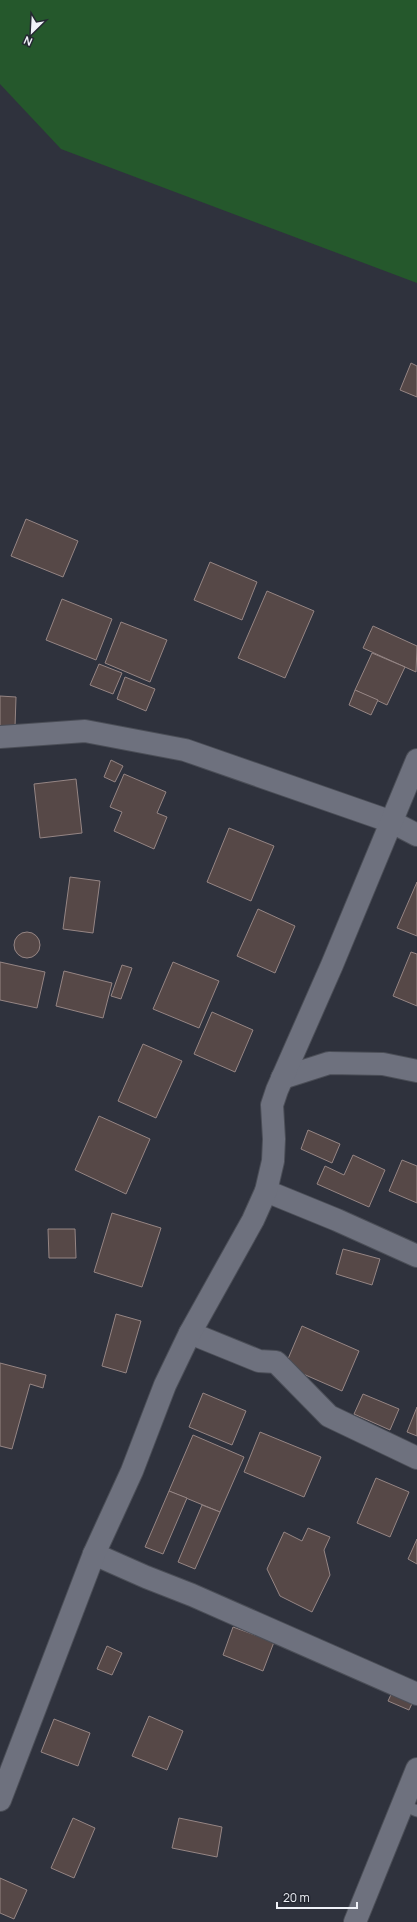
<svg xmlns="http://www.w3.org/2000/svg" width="417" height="1922" viewBox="0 0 417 1922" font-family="Manrope,sans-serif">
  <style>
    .green { fill: #25582c }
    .building { fill: #564847; stroke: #958584 }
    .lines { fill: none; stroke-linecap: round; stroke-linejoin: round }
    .lane-casing { stroke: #4b4e57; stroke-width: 13 }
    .street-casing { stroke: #4b4e57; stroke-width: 24 }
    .lane { stroke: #6e717e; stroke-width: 11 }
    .street { stroke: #6e717e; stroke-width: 22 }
  </style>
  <rect width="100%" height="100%" fill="#2f323d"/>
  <polygon class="green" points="0,0 417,0 417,283 61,149 0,84"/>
  <g class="building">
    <polygon points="411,363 417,366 417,397 400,390"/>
    <polygon points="26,519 78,541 63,577 11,556"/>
    <polygon points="210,562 257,582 242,620 194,600"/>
    <polygon points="267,591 314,611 285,678 238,658"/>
    <polygon points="62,599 112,619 96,660 46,640"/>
    <polygon points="121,622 167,640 150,682 105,663"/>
    <polygon points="373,626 417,646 416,672 363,648"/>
    <polygon points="372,653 405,667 387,705 355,690"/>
    <polygon points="99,664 122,673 113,694 90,685"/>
    <polygon points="125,677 155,689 146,711 117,699"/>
    <polygon points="355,690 378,700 371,715 349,705"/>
    <polygon points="0,696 16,697 15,727 0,726"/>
    <polygon points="111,760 123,766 115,782 104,777"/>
    <polygon points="124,774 166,792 157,813 167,817 154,849 114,831 122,812 110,807"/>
    <polygon points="76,779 82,833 40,838 34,784"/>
    <polygon points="229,828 274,846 251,901 207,882"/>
    <polygon points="70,877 100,881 93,933 63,929"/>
    <polygon points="417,882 417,936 397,928"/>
    <polygon points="258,909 295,926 275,973 237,956"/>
    <circle cx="27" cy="945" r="13"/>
    <polygon points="411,952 417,954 417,1006 393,996"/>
    <polygon points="0,962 45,972 37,1008 0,1000"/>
    <polygon points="173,962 219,981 199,1028 153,1009"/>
    <polygon points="122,965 132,968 121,999 111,996"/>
    <polygon points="64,971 112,983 103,1018 56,1006"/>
    <polygon points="212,1012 253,1030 235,1072 194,1054"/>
    <polygon points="143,1044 182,1061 156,1118 118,1101"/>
    <polygon points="99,1116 150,1139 126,1194 75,1170"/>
    <polygon points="308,1130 340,1144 332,1163 301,1149"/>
    <polygon points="353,1155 385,1170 369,1207 317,1184 325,1166 344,1175"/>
    <polygon points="402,1160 417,1166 417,1203 389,1191"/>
    <polygon points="112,1213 161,1228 142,1287 94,1272"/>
    <polygon points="48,1229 75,1229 76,1258 49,1258"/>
    <polygon points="343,1249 380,1259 372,1285 336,1274"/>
    <polygon points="116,1314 141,1321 126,1373 102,1366"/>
    <polygon points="302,1326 359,1351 342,1391 285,1366"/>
    <polygon points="0,1363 46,1375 43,1388 30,1384 12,1449 0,1446"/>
    <polygon points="203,1393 246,1411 232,1445 189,1427"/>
    <polygon points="363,1394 399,1409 390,1430 354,1414"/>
    <polygon points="417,1407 417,1436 407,1432"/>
    <polygon points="260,1432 321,1457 304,1497 244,1472"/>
    <polygon points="193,1435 244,1457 220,1512 169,1491"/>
    <polygon points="376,1478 409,1492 390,1537 357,1523"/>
    <polygon points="169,1491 187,1498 163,1554 145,1547"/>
    <polygon points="202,1505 220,1512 195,1569 178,1562"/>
    <polygon points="308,1528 330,1537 324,1550 330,1575 312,1612 280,1596 267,1569 284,1532 302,1541"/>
    <polygon points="417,1539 417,1564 408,1559"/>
    <polygon points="233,1627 274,1642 263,1671 223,1655"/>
    <polygon points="107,1646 122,1653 112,1675 97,1669"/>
    <polygon points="395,1686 416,1695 409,1710 388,1701"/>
    <polygon points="149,1716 183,1731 167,1770 132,1756"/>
    <polygon points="54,1719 90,1733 78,1766 41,1752"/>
    <polygon points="73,1818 95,1828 74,1878 51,1868"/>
    <polygon points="179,1818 222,1827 217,1857 172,1848"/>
    <polygon points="0,1878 27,1890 14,1919 0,1913"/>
  </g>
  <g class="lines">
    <g class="lane-casing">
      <polyline id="lane" points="402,1805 417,1811"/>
    </g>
    <g class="street-casing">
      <g id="street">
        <polyline points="0,737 85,731 185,750 392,822 417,835"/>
        <polyline points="282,1078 329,1063 383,1064 417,1071"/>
        <polyline points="266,1191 337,1220 417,1256"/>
        <polyline points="190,1333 259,1361 276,1362 329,1416 417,1458"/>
        <polyline points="94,1554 146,1577 192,1595 417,1694"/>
        <polyline points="0,1800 94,1554 132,1471 165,1385 190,1333 253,1220 266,1191 273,1161 274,1139 272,1105 277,1090 332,965 417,760"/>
        <polyline points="355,1922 417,1769"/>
      </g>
    </g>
    <use href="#lane" class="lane"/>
    <use href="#street" class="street"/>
  </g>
  <g transform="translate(32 32) rotate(204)" stroke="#252832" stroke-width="3" paint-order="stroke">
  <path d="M0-3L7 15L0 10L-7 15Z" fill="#f0f2f9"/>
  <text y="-6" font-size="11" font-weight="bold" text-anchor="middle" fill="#f0f2f9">N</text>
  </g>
  <path d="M277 1902v6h80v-6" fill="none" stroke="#f0f2f9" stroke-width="2"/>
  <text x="283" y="1902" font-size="12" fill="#f0f2f9" stroke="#252832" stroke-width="3" paint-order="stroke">20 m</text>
</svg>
